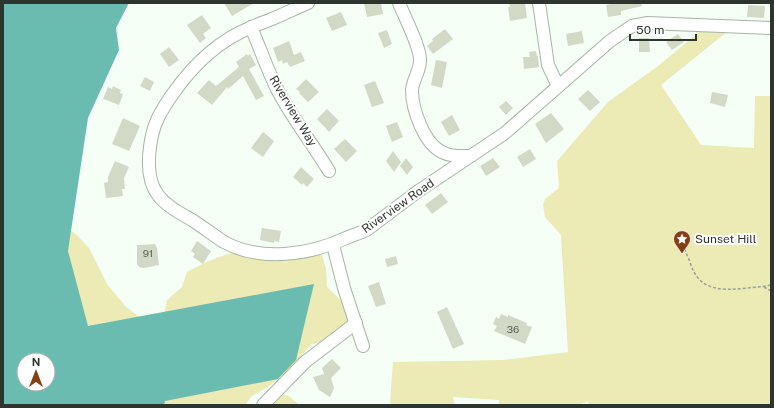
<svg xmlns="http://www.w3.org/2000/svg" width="774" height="408" viewBox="0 0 774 408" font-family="'Public Sans',sans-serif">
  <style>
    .green { fill: #eceab5 }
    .water { fill: #6bbcb0; fill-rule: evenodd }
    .building { fill: #d2dac7 }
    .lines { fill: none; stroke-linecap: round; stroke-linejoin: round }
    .minor-casing { stroke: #a7b6a7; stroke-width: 14 }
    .path { stroke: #9aa29a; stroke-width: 1.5; stroke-dasharray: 3 2; stroke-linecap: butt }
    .minor { stroke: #fff; stroke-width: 12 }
    .labels { text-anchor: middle; stroke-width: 4; stroke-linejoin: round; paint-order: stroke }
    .number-label { font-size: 10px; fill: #575e54 }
    .street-label { font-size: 12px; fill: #2e342e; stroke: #fff }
    .poi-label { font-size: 12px; fill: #2e342e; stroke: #fff; text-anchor: start }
  </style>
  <rect width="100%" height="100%" fill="#f5fff5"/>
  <g class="green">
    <polygon points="700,31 728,31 661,85 701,145 754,148 755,96 771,96 771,405 589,405 588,401 579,405 499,405 499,400 453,397 455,405 392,405 390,402 393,362 504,360 568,352 561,235 545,217 543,205 545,199 559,188 557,161 608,102 658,66"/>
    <path d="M68,229L76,234L89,248L107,284L126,307L141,318L162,323L167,300L182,287L187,272C201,264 216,257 232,253C261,246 292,251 321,252L326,269L327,287L349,308L347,324L322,342L312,344L291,367L268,387L252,396L245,405H161L96,330L81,321L63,235Z"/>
    <polygon points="277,393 289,396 299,405 269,405"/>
  </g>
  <path class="water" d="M3,3H129L116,28L119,50L88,118L68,251L88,326L314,284L296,360L278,379L165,401L164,405H3ZM24,360H48V384H24Z"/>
  <g class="building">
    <polygon points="224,3 254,3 232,16"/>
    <polygon points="364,3 381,3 383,14 367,17"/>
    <polygon points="509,3 525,3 527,18 510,21 508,7 510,7"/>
    <polygon points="615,3 641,3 642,6 621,11 621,15 608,17 606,5"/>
    <polygon points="748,5 765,6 764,18 747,17"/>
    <polygon points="341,12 347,25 332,31 326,18"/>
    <polygon points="202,15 211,28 203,34 206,38 200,43 187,25"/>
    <polygon points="445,29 453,39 433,54 427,46 433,41 432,39"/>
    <polygon points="387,30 392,44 384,48 378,33"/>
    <polygon points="582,31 584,43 568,46 566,34"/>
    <polygon points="678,34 684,42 672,50 666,42"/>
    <polygon points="639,38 649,38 650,52 639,52"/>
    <polygon points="289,41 294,55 301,52 305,61 290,67 287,62 283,64 282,60 278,62 273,48"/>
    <polygon points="169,47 179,60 169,67 160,54"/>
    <polygon points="536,51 537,56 538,56 539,67 524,69 523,57 530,57 529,52"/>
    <polygon points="247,54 248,56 250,54 256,65 249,69 264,96 256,100 243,76 228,89 227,87 212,105 197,93 209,80 216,86 239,67 236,62"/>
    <polygon points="436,60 447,62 442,88 431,85"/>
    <polygon points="145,77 154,82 150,91 140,86"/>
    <polygon points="306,79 319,92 308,102 299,93 300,92 296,89"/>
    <polygon points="375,81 384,103 372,107 364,85"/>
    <polygon points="113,86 121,90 120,93 123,94 119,105 103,99 108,87 112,89"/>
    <polygon points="588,90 600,102 590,111 578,99"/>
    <polygon points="712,92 728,95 725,107 710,103"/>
    <polygon points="506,101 513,108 506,115 499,107"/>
    <polygon points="327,109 339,121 329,132 317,119"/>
    <polygon points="551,113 564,129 546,143 535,124"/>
    <polygon points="452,115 460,130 449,136 441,122"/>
    <polygon points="123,118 140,126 129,151 112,144"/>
    <polygon points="397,122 403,137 392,142 386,126"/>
    <polygon points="263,132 274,141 263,157 251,148"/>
    <polygon points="345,139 357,151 346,162 334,149"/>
    <polygon points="530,149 536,159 523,167 517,157"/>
    <polygon points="393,151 401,162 394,172 386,161"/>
    <polygon points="406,158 413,167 407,175 400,166"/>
    <polygon points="493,158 500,167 486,176 480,166"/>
    <polygon points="115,161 129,167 124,178 125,189 122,189 123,196 106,198 104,183 108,182 108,177"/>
    <polygon points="301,167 314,179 307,187 303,183 302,185 293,177"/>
    <polygon points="441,193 448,202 432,214 425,205"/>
    <polygon points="262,228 281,231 279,242 274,241 274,243 260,240"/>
    <polygon points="197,241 211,251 203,264 193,257 195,254 191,251"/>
    <polygon points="155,244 157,248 159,265 144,268 139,267 137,264 137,245"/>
    <polygon points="396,256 398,264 387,267 385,259"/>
    <polygon points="379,282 386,304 376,307 368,286"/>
    <polygon points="447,307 464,344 453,349 437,312"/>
    <polygon points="501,314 508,317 508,315 527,323 526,325 532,327 525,344 494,331 497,326 493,324 496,317 499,319"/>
    <polygon points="332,359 341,368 331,378 334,388 330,397 319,390 313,377 324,374 322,368"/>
  </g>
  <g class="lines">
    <g class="minor-casing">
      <g id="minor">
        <path d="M308,3C296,8 284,14 272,19C265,22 258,24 252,27C219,40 192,66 172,95C159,114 153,124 150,147C148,162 148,182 158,195C166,206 180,213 192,220C203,227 213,235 224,242C260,262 310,255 346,238C353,235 361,233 368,229L417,192L505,133L610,41L632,26L648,23L771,28"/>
        <path d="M399,3C404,16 421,48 420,61C420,71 413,79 412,90C412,109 424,145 444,153C452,157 462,156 471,156"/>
        <polyline points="539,3 548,65 558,86"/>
        <path d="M251,27C260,48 267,69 277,89C292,118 312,143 329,171"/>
        <polyline points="333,245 344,288 363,346"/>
        <polyline points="263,405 305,362 356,323"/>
      </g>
    </g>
    <g class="path">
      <path d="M684,239C683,248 687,254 690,262C698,291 721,291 747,288C755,287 763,287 771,285"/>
      <polyline points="764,287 771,291"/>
    </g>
    <use href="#minor" class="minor"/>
  </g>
  <defs>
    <g id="sight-pin" transform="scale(0.9)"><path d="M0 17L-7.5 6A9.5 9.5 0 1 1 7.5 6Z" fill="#844014" stroke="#fff"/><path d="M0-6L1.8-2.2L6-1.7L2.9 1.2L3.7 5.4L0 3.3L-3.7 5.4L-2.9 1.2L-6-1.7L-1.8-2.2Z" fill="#fff"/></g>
  </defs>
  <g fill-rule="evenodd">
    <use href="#sight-pin" x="682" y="239"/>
  </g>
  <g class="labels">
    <g class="number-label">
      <text x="148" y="257">91</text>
      <text x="513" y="333">36</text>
    </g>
    <g class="street-label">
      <text transform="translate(293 111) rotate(59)" y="4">Riverview Way</text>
      <text transform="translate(398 206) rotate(-35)" y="4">Riverview Road</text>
    </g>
    <g class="poi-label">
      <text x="695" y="243">Sunset Hill</text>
    </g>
  </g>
  <rect width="774" height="408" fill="none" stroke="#2e342e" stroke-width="8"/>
  <g transform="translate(36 372)"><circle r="19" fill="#ffffff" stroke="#abaeab"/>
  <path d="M0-3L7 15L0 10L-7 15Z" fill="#844014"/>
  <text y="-6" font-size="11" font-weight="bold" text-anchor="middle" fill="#2e342e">N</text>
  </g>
  <path d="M630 34v6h66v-6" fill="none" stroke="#2e342e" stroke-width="2"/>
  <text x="636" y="34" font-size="12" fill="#2e342e" stroke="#ffffff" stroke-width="3" paint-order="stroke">50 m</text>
</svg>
